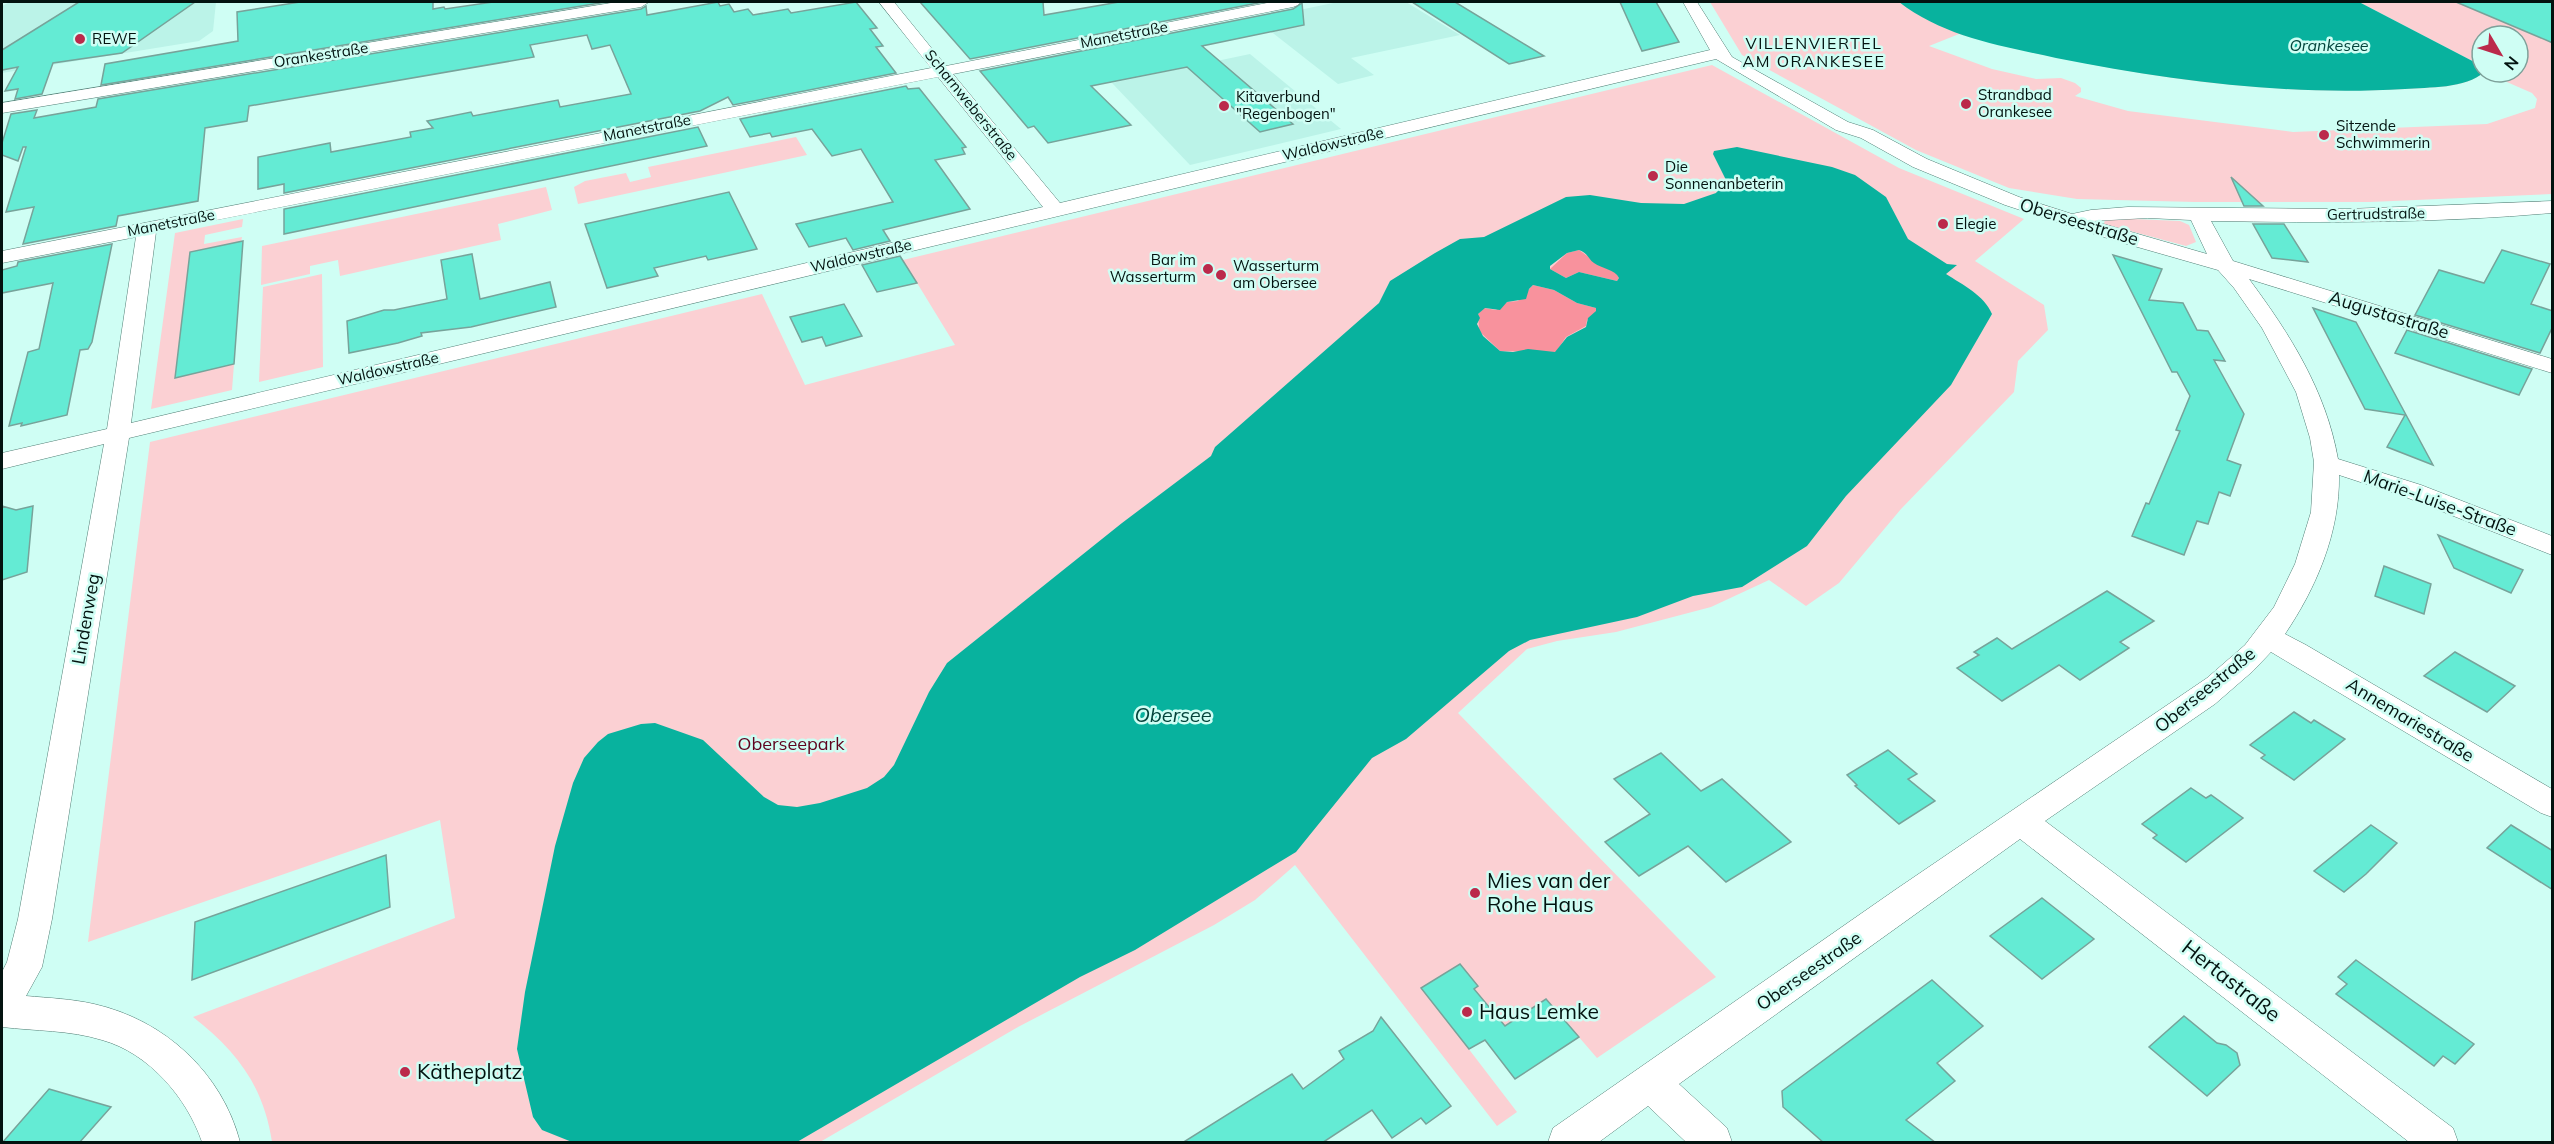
<svg xmlns="http://www.w3.org/2000/svg" width="2554" height="1144" viewBox="0 0 2554 1144" font-family="Mulish,sans-serif">
  <style>
    .built { fill: #bbf3e8 }
    .green { fill: #fbd0d3; fill-rule: evenodd }
    .forest { fill: #f8929d }
    .water { fill: #08b29e; fill-rule: evenodd }
    .building { fill: #64ebd4; stroke: #77a39a; stroke-width: 1.5 }
    .lines { fill: none; stroke-linecap: round; stroke-linejoin: round }
    .minor-casing { stroke: #537f76; stroke-width: 1 }
    .minor { fill: #fff; fill-rule: evenodd }
    .poi-dot { fill: #bb2a4b; stroke: #cffef4; stroke-width: 2 }
    .labels { text-anchor: middle; stroke-width: 5; stroke-linejoin: round; paint-order: stroke }
    .far-street-label { font-size: 15px; fill: #031310; stroke: #cffef4 }
    .far-poi-label { font-size: 15px; fill: #031310; stroke: #cffef4; text-anchor: start }
    .far-neighbourhood-label { font-size: 16px; letter-spacing: 1.5px; fill: #031310; stroke: #cffef4 }
    .far-water-label { font-size: 16px; font-style: italic; fill: #03443b; stroke: #cffef4 }
    .street-label { font-size: 18px; fill: #031310; stroke: #cffef4 }
    .park-label { font-size: 18px; fill: #60031e; stroke: #cffef4 }
    .water-label { font-size: 20px; font-style: italic; fill: #03443b; stroke: #cffef4 }
    .near-poi-label { font-size: 21px; fill: #031310; stroke: #cffef4; text-anchor: start }
    .near-street-label { font-size: 21px; fill: #031310; stroke: #cffef4 }
  </style>
  <rect width="100%" height="100%" fill="#cffef4"/>
  <g class="built">
    <polygon points="10,2 216,2 213,31 199,41 2,73 2,6"/>
    <polygon points="1338,2 1406,2 1460,35 1351,58 1374,75 1338,84 1255,19"/>
    <polygon points="1250,54 1341,129 1190,165 1112,83"/>
  </g>
  <g class="green">
    <path d="M1710,2H1899L1907,7L2480,65L2359,2H2552V163L2550,164L2552,165V194L2370,202H2195L2077,199L2009,188L1916,150L1742,55ZM1959,34C1996,45 2033,53 2070,60C2180,83 2292,95 2405,89C2429,87 2466,89 2484,72L2532,93L2537,99L2535,108L2487,124L2293,132L2128,111L2075,96L2081,92V88L2075,83L2061,78L2036,79L1992,69L1929,46ZM2482,36H2518V72H2482Z"/>
    <path d="M1712,65L1899,168L2024,219L1975,261L2044,305L2048,330L2018,361L2014,392L1901,509L1839,583L1806,606L1769,580L1711,607L1616,632L1557,641L1527,649L1458,713L1716,977L1597,1058L1546,999L1505,1026L1474,989L1478,986L1460,965L1422,988L1517,1112L1497,1126L1295,865L1255,900L1214,925L1018,1027L820,1142H272C264,1087 237,1051 193,1017L455,918L440,820L88,942L150,442L762,294L805,385L955,345L903,260Z"/>
    <polygon points="796,137 807,155 578,204 574,187 585,181 626,173 630,182 651,177 648,167"/>
    <polygon points="546,187 552,210 498,224 501,240 340,276 338,260 310,266 310,274 261,285 262,246"/>
    <polygon points="2110,218 2180,221 2189,225 2196,242 2186,246 2104,224 2105,219"/>
    <polygon points="243,219 242,227 205,235 204,244 242,237 241,242 190,252 175,377 234,364 232,390 151,409 175,233"/>
    <polygon points="322,274 323,367 259,382 263,287"/>
  </g>
  <g class="forest">
    <polygon points="1579,250 1600,265 1616,272 1619,278 1617,281 1579,272 1566,278 1550,269 1567,253"/>
    <polygon points="1533,285 1554,290 1577,303 1596,308 1596,312 1587,320 1586,326 1566,337 1556,352 1500,351 1479,331 1478,314 1484,308 1496,310 1507,302 1518,301"/>
  </g>
  <g class="water">
    <path d="M1899,2H2359L2482,66V72H2484C2466,89 2428,87 2405,89C2287,96 2171,81 2056,58C2002,46 1944,37 1899,2Z"/>
    <path d="M1737,147L1832,167L1855,175L1886,197L1908,239L1947,264L1957,265L1946,274C1963,285 1984,295 1992,314L1951,385L1846,496L1807,546L1742,587L1693,596L1637,617L1530,640L1509,651L1406,739L1372,758L1296,852L1135,950L1080,977L797,1142H572L542,1130L533,1117L517,1049L525,992L555,846L573,783L584,758L598,742L608,734L641,724L655,723L703,740L764,797L778,805L797,807L820,803L867,788L884,777L894,765L929,692L947,663L1122,523L1211,456L1215,447L1379,303L1390,281L1435,253L1460,239L1484,237L1566,197L1590,195L1641,203L1684,204L1716,193L1726,180L1713,154L1714,151ZM1579,250C1588,253 1588,259 1594,263C1602,269 1615,269 1619,278L1617,281L1579,272L1566,278L1550,269V266L1567,253ZM1533,285L1554,290L1577,303L1596,308V311L1588,318L1586,327L1567,337L1555,352L1528,349L1513,352L1500,351L1483,336L1477,324L1480,318L1478,314L1485,308L1500,310L1507,302L1526,299L1529,289Z"/>
  </g>
  <g class="building">
    <polygon points="79,2 195,2 122,53 53,63 42,94 15,99 18,89 5,91 18,67 2,70 2,50"/>
    <polygon points="300,2 433,2 433,9 444,7 445,9 493,2 606,2 101,85 105,64 238,41 237,12"/>
    <polygon points="718,2 720,6 729,4 734,12 748,9 753,15 788,9 791,13 856,2 877,28 870,29 883,46 876,47 896,73 733,105 728,97 700,111 284,193 284,184 258,189 258,157 330,143 331,152 411,137 410,132 433,128 427,121 471,112 473,116 558,100 560,107 631,94 610,45 592,49 587,35 530,45 534,57 249,106 247,121 205,128 198,201 118,216 116,226 23,244 34,207 6,212 26,147 23,147 18,161 2,155 2,143 11,114 37,110 34,118 96,107 98,99 641,9 646,6 647,15"/>
    <polygon points="920,2 1043,2 1044,15 1119,2 1263,2 970,59"/>
    <polygon points="1412,2 1455,2 1544,56 1509,64"/>
    <polygon points="1620,2 1656,2 1679,42 1642,51"/>
    <polygon points="2456,2 2553,2 2553,43"/>
    <polygon points="1302,3 1304,25 1202,46 1293,124 1260,132 1187,67 1091,86 1131,125 1048,143 1034,126 1028,128 980,71 1293,9"/>
    <polygon points="906,86 908,89 919,88 966,147 962,148 965,154 935,160 970,209 883,230 890,241 853,250 846,238 809,247 796,224 893,202 861,149 832,156 812,129 772,137 770,133 750,137 740,119"/>
    <polygon points="698,127 707,146 284,234 284,209"/>
    <polygon points="2231,177 2263,206 2244,206"/>
    <polygon points="729,192 757,249 708,260 706,256 654,268 658,276 607,288 585,224"/>
    <polygon points="2253,224 2284,224 2308,262 2272,258"/>
    <polygon points="243,241 234,364 175,378 190,252"/>
    <polygon points="112,244 92,342 88,349 80,350 67,415 21,426 22,423 9,426 28,352 39,349 53,283 2,293 2,270 17,266 18,262"/>
    <polygon points="2502,250 2550,264 2531,304 2553,311 2553,326 2540,353 2415,315 2439,270 2484,283"/>
    <polygon points="472,254 480,299 550,282 556,307 471,327 421,333 422,336 398,343 349,353 347,321 384,310 394,310 447,299 441,260"/>
    <polygon points="2113,255 2162,269 2149,300 2183,303 2197,330 2208,331 2225,361 2214,360 2244,414 2227,460 2241,465 2230,496 2219,492 2208,524 2197,521 2184,555 2132,536 2146,503 2149,504 2180,431 2176,430 2190,396 2177,372 2172,372"/>
    <polygon points="900,256 917,283 877,292 862,265"/>
    <polygon points="844,304 862,336 826,346 822,337 802,342 790,317"/>
    <polygon points="2313,308 2356,322 2433,465 2387,447 2405,415 2365,409"/>
    <polygon points="2407,330 2532,369 2519,395 2395,353"/>
    <polygon points="2,506 16,510 33,506 27,572 2,580"/>
    <polygon points="2438,535 2523,570 2511,593 2454,568"/>
    <polygon points="2384,566 2431,584 2424,614 2375,596"/>
    <polygon points="2107,591 2154,621 2120,642 2129,648 2080,680 2059,665 2002,701 1957,668 1979,655 1974,652 1997,638 2012,649"/>
    <polygon points="2455,652 2515,686 2487,712 2424,676"/>
    <polygon points="2294,712 2311,723 2314,720 2345,739 2294,780 2261,758 2265,755 2250,745"/>
    <polygon points="1888,750 1917,774 1908,779 1935,801 1899,824 1855,786 1857,785 1847,775"/>
    <polygon points="1661,753 1701,791 1722,779 1791,842 1726,882 1688,846 1639,876 1605,842 1650,814 1614,779"/>
    <polygon points="2191,788 2206,798 2211,795 2243,818 2186,862 2153,838 2157,835 2142,824"/>
    <polygon points="2371,825 2397,843 2366,874 2344,892 2314,871"/>
    <polygon points="2511,825 2553,851 2553,890 2487,848"/>
    <polygon points="386,855 390,907 192,980 195,922"/>
    <polygon points="2042,898 2094,939 2042,979 1990,936"/>
    <polygon points="2356,960 2413,1001 2474,1044 2455,1064 2443,1056 2434,1066 2336,994 2347,984 2338,977"/>
    <polygon points="1460,964 1478,986 1474,989 1505,1026 1546,999 1579,1037 1515,1079 1485,1040 1469,1049 1421,988"/>
    <polygon points="1932,980 1983,1026 1937,1063 1955,1081 1906,1120 1936,1143 1824,1143 1783,1107 1782,1091"/>
    <polygon points="2184,1016 2217,1043 2226,1045 2237,1053 2240,1065 2207,1096 2149,1047"/>
    <polygon points="1381,1017 1451,1106 1426,1124 1421,1118 1392,1138 1372,1110 1322,1143 1182,1143 1292,1074 1303,1089 1344,1059 1339,1051 1373,1031"/>
    <polygon points="49,1089 111,1107 79,1143 2,1143"/>
  </g>
  <g class="lines">
    <g class="minor-casing">
      <g id="minor">
        <polygon points="617,2 649,2 641,7 2,113 2,103"/>
        <path d="M879,2H894L946,66L1272,2H1300L1298,5L1293,7L953,74L1060,203L1710,50L1683,2H1697L1732,57L1848,122L1873,130L1927,159L2019,197L2072,214L2091,210L2128,207L2347,209L2552,201V213C2439,223 2325,223 2211,221L2233,261L2552,359V373L2249,279C2290,334 2326,391 2338,459L2421,485L2552,536V555L2403,496L2339,475C2340,533 2316,588 2285,634L2306,645L2552,789V817L2541,813L2271,652L2253,671L2215,704L2045,821L2453,1128L2458,1142H2409L2020,839L1679,1084L1727,1128L1732,1142H1686L1648,1106L1599,1142H1548L1553,1128L1895,890L2207,678L2245,645L2274,607L2295,564L2311,512L2314,462L2310,438L2296,392L2262,328L2234,288L2218,270L2113,240L2005,205L1913,167L1861,138L1836,130L1716,59L129,438L52,919L42,967L26,996C49,998 72,999 94,1004C165,1020 222,1073 240,1142H202C187,1098 149,1053 102,1040C70,1030 35,1031 2,1027V972L7,962L18,919L104,444L2,469V453L107,429L136,237L2,263V251L931,68ZM938,77L1043,207L131,423L156,232ZM2148,218L2191,220L2207,254L2093,221Z"/>
      </g>
    </g>
    <use href="#minor" class="minor"/>
  </g>
  <g class="poi-dot">
    <circle cx="80" cy="39" r="6"/>
    <circle cx="1966" cy="104" r="6"/>
    <circle cx="1224" cy="106" r="6"/>
    <circle cx="2324" cy="135" r="6"/>
    <circle cx="1653" cy="176" r="6"/>
    <circle cx="1943" cy="224" r="6"/>
    <circle cx="1208" cy="269" r="6"/>
    <circle cx="1221" cy="275" r="6"/>
    <circle cx="1475" cy="893" r="6"/>
    <circle cx="1467" cy="1012" r="6"/>
    <circle cx="405" cy="1072" r="6"/>
  </g>
  <g class="labels">
    <g class="far-street-label">
      <text transform="translate(1124 35) rotate(-11)" y="5">Manetstraße</text>
      <text transform="translate(321 55) rotate(-9)" y="5">Orankestraße</text>
      <text transform="translate(971 105) rotate(51)" y="5">Scharnweberstraße</text>
      <text transform="translate(647 128) rotate(-11)" y="5">Manetstraße</text>
      <text transform="translate(1333 144) rotate(-13)" y="5">Waldowstraße</text>
      <text transform="translate(2376 214) rotate(-1)" y="5">Gertrudstraße</text>
      <text transform="translate(171 223) rotate(-11)" y="5">Manetstraße</text>
      <text transform="translate(861 256) rotate(-13)" y="5">Waldowstraße</text>
      <text transform="translate(388 369) rotate(-13)" y="5">Waldowstraße</text>
    </g>
    <g class="far-poi-label">
      <text x="92" y="44">REWE</text>
      <text x="1978" y="100">Strandbad<tspan x="1978" dy="17">Orankesee</tspan></text>
      <text x="1236" y="102">Kitaverbund<tspan x="1236" dy="17">"Regenbogen"</tspan></text>
      <text x="2336" y="131">Sitzende<tspan x="2336" dy="17">Schwimmerin</tspan></text>
      <text x="1665" y="172">Die<tspan x="1665" dy="17">Sonnenanbeterin</tspan></text>
      <text x="1955" y="229">Elegie</text>
      <text x="1196" y="265" text-anchor="end">Bar im<tspan x="1196" dy="17">Wasserturm</tspan></text>
      <text x="1233" y="271">Wasserturm<tspan x="1233" dy="17">am Obersee</tspan></text>
    </g>
    <g class="far-neighbourhood-label">
      <text x="1814" y="49">VILLENVIERTEL<tspan x="1814" dy="18">AM ORANKESEE</tspan></text>
    </g>
    <g class="far-water-label">
      <text x="2329" y="51">Orankesee</text>
    </g>
    <g class="street-label">
      <text transform="translate(2079 222) rotate(17)" y="6">Oberseestraße</text>
      <text transform="translate(2389 315) rotate(17)" y="6">Augustastraße</text>
      <text transform="translate(2440 503) rotate(20)" y="6">Marie-Luise-Straße</text>
      <text transform="translate(86 619) rotate(-80)" y="6">Lindenweg</text>
      <text transform="translate(2205 690) rotate(-39)" y="6">Oberseestraße</text>
      <text transform="translate(2410 720) rotate(31)" y="6">Annemariestraße</text>
      <text transform="translate(1809 971) rotate(-35)" y="6">Oberseestraße</text>
    </g>
    <g class="park-label">
      <text x="791" y="750">Oberseepark</text>
    </g>
    <g class="water-label">
      <text x="1173" y="722">Obersee</text>
    </g>
    <g class="near-poi-label">
      <text x="1487" y="888">Mies van der<tspan x="1487" dy="24">Rohe Haus</tspan></text>
      <text x="1479" y="1019">Haus Lemke</text>
      <text x="417" y="1079">Kätheplatz</text>
    </g>
    <g class="near-street-label">
      <text transform="translate(2231 981) rotate(38)" y="7">Hertastraße</text>
    </g>
  </g>
  <rect width="2554" height="1144" fill="none" stroke="#031310" stroke-width="6"/>
  <g transform="translate(2500 54) rotate(129)"><circle r="28" fill="#cffef4" stroke="#7da099" stroke-width="1.5"/>
  <path d="M0-4.5L10 22L0 15L-10 22Z" fill="#bb2a4b"/>
  <text y="-9" font-size="16" font-weight="bold" text-anchor="middle" fill="#031310">N</text>
  </g>
</svg>
